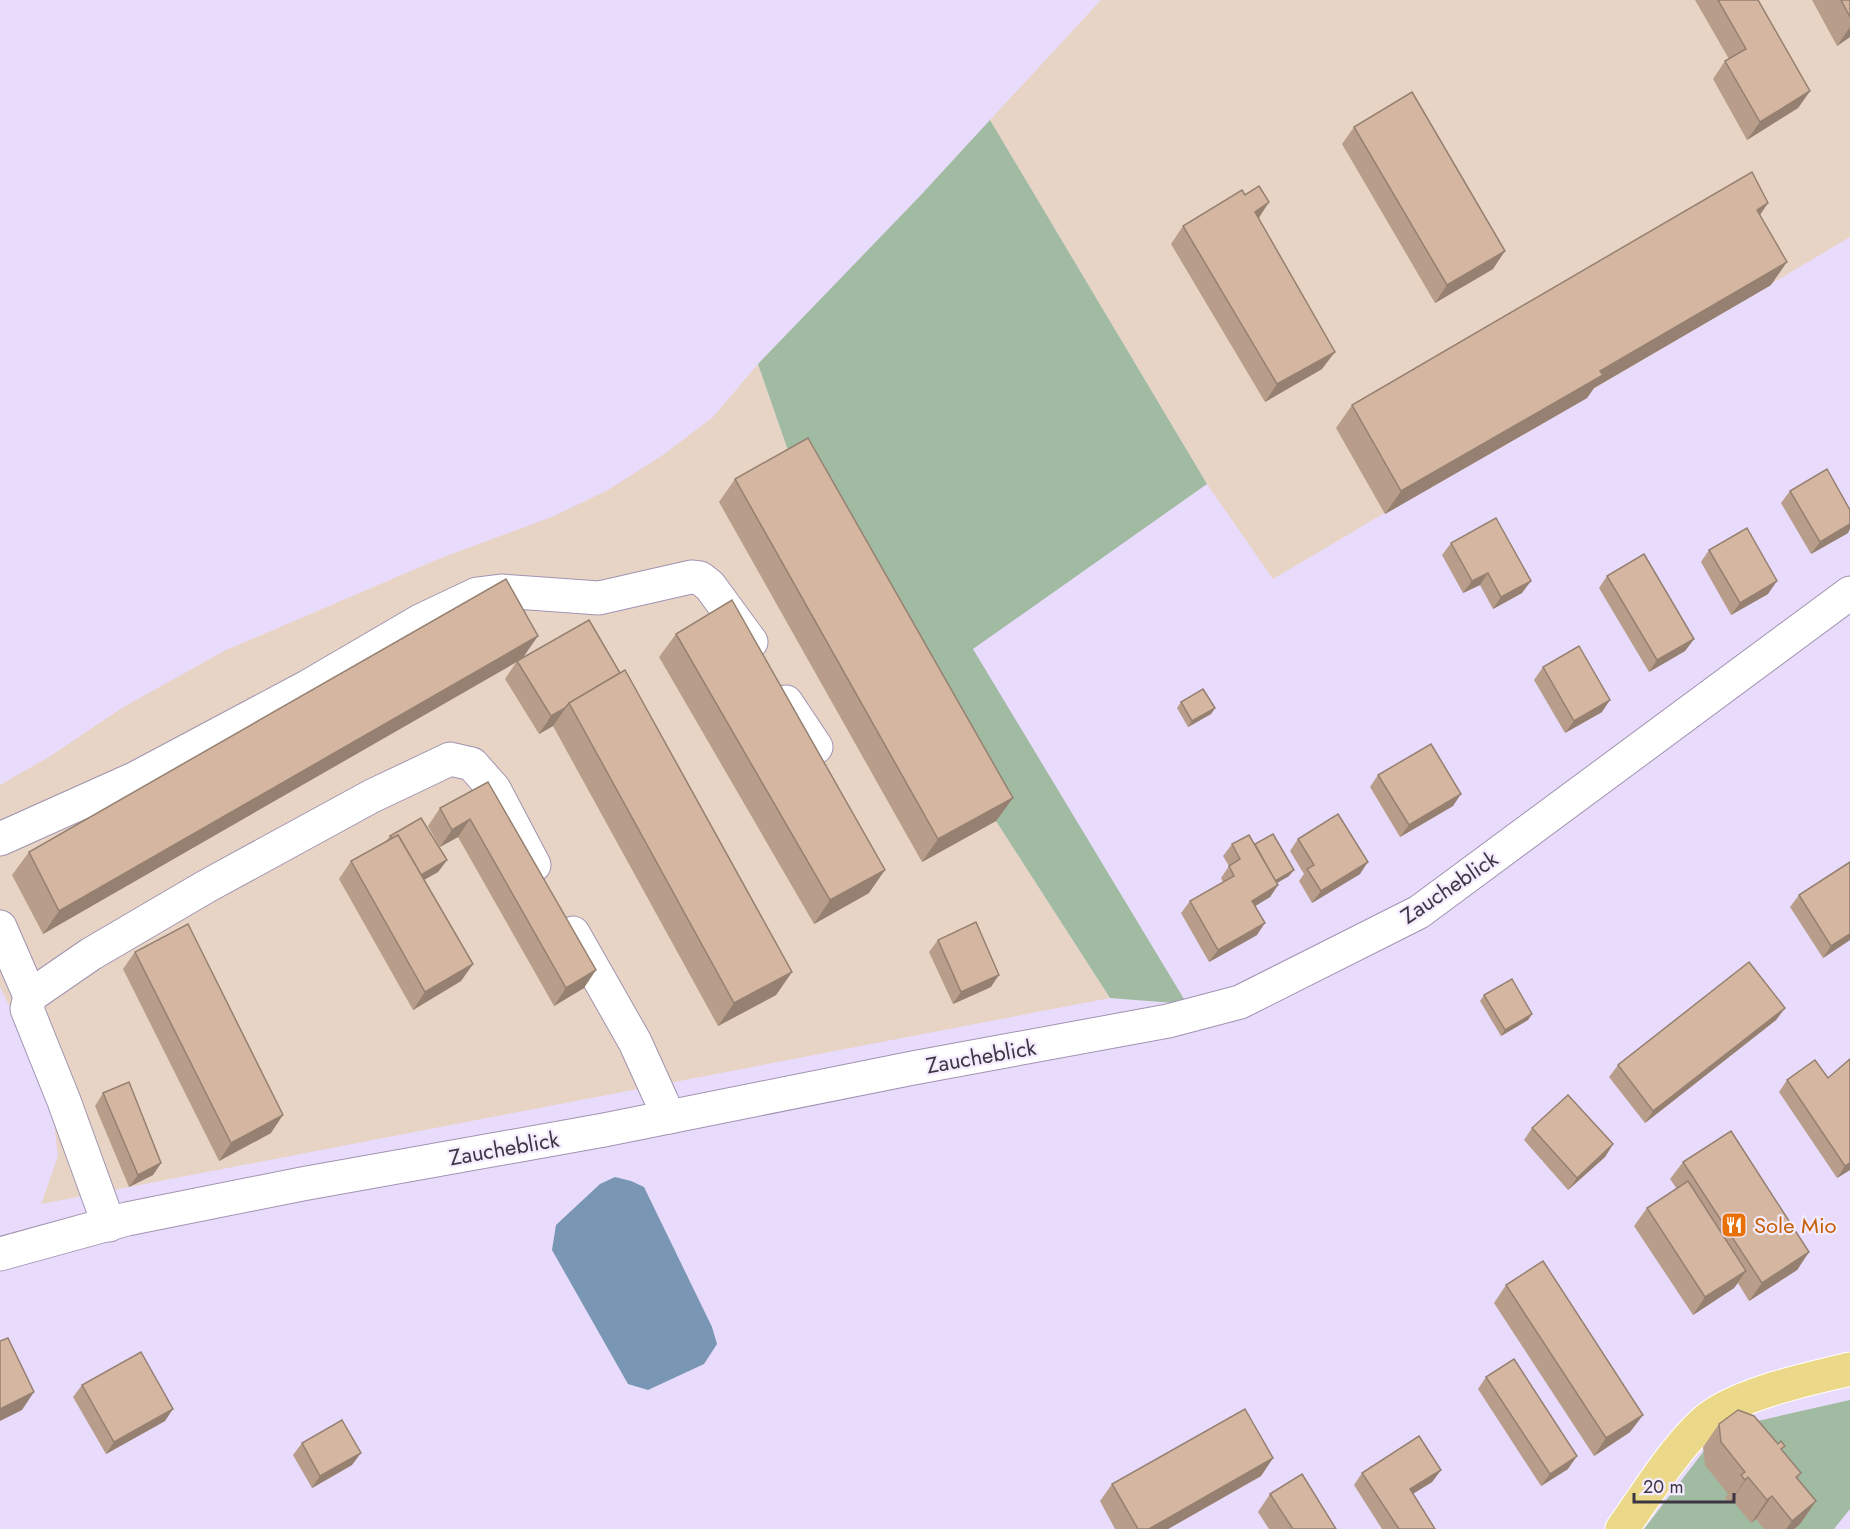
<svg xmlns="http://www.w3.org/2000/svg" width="1850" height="1529" viewBox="0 0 1850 1529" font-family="Jost,sans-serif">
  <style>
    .industrial { fill: #e7d4c4 }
    .green { fill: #a0bba1 }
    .water { fill: #7996b5 }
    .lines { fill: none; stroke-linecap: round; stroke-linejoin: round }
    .minor-casing { stroke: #a193b1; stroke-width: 35 }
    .major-casing { stroke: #fff; stroke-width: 35 }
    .minor { stroke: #fff; stroke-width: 33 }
    .major { stroke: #ebd889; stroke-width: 33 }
    .wall { fill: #b79d8a }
    .shaded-wall { fill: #958071 }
    .building { fill: #d5b7a1; stroke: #958071; stroke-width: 1.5 }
    .labels { text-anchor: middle; stroke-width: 4.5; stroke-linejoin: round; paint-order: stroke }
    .street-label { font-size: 22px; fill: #3c3643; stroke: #f4ebfe }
    .food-label { font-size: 22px; fill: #c56008; stroke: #f4ebfe; text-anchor: start }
  </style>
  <rect width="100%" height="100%" fill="#e9dbfb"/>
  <g class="industrial">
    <polygon points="1101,0 1850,0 1850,237 1273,579 1207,484 990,120"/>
    <polygon points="758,364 792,462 996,821 1110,998 41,1204 58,1156 52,1105 23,1033 0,987 0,785 49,757 122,708 224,651 441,558 552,517 608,490 663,455 713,417"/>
  </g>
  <g class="green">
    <polygon points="990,120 1207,484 973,649 1187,1004 1110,998 996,821 792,462 758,364 920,196"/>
    <polygon points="1850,1400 1850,1509 1834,1529 1644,1529 1714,1438 1731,1427"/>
  </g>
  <polygon class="water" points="615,1177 631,1181 644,1187 712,1327 717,1344 704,1364 648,1390 628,1384 552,1250 556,1225 600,1184"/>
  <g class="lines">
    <g class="minor-casing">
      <g id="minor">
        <polyline points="786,702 816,747"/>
        <polyline points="0,839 136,778 307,687 420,621 477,594 501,591 599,598 691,577 700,578 710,586 751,642"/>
        <polyline points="0,927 30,996"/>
        <polyline points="573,933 635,1042 669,1117"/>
        <polyline points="109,1225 64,1101 27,1009 30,996 91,954 207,886 372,796 450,759 472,764 494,789 534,865"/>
        <polyline points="0,1254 127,1219 302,1184 604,1130 913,1068 1168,1021 1240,1002 1419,912 1850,593"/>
      </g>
    </g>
    <g class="major-casing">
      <path id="major" d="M1622,1529C1647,1494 1672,1452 1703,1423C1734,1394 1809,1379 1850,1369"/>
    </g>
    <use href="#minor" class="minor"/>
    <use href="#major" class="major"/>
  </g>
  <g class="wall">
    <polygon points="1695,0 1758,0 1810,91 1798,108 1747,140 1713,79 1725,61 1729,59"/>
    <polygon points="1812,0 1850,0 1850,37 1837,46"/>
    <polygon points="1354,127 1493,269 1435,303 1342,144"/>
    <polygon points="1245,195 1269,202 1259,218 1322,369 1265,402 1171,244 1183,226"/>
    <polygon points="1768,203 1760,215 1771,285 1594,388 1587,398 1385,514 1336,428 1352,405"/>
    <polygon points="735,479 1013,798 996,821 922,862 719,502"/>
    <polygon points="1790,491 1848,533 1811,554 1781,503"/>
    <polygon points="1451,543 1522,593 1493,609 1480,585 1463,593 1442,555"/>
    <polygon points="1709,550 1768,594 1731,615 1701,562"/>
    <polygon points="1607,576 1694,639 1685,651 1649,672 1599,588"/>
    <polygon points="589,620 792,972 776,995 718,1026 553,726 539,734 505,679 517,661 43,934 12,875 29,852 522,659"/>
    <polygon points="676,634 869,893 814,924 659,657"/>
    <polygon points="1543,667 1602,712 1565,733 1534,680"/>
    <polygon points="1181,702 1215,708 1211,714 1188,727 1177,708"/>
    <polygon points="1378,775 1453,806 1400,837 1370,787"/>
    <polygon points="488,782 584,988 554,1006 458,837 440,847 428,826 440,808"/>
    <polygon points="390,836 447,860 438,872 424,880 473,964 461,981 413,1010 339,879 351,861 386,841"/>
    <polygon points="1298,839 1360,874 1312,903 1299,881 1304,874 1290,851"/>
    <polygon points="1232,844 1255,844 1289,876 1277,883 1278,885 1270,897 1255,906 1257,935 1209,962 1181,913 1190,901 1223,882 1221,878 1229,866 1223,856"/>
    <polygon points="1799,895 1850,940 1823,958 1790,907"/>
    <polygon points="938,940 991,987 953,1004 929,952"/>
    <polygon points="135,952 271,1133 219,1161 123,969"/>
    <polygon points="1484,995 1532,1014 1528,1020 1501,1036 1480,1001"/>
    <polygon points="1785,1008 1776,1020 1645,1123 1609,1077 1618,1065"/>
    <polygon points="1828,1078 1850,1170 1837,1178 1779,1092 1787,1080"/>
    <polygon points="103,1093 161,1163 153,1175 129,1187 95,1106"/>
    <polygon points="1532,1128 1613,1144 1605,1157 1568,1190 1524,1140"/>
    <polygon points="1683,1162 1809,1252 1797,1270 1749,1301 1738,1283 1734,1288 1693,1315 1634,1226 1647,1208 1677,1189 1670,1179"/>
    <polygon points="1506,1285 1643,1415 1630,1432 1594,1456 1494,1303"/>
    <polygon points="1486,1377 1568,1469 1541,1486 1478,1389"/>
    <polygon points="82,1385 165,1421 106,1454 73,1397"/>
    <polygon points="1719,1424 1782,1450 1801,1473 1798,1478 1816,1501 1800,1524 1794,1529 1764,1529 1756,1519 1751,1523 1732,1500 1729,1503 1725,1498 1728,1494 1705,1465 1703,1447"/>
    <polygon points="302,1443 352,1465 312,1488 293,1455"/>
    <polygon points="1273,1458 1261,1476 1168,1529 1115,1529 1100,1501 1112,1484"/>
    <polygon points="1441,1470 1432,1482 1413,1494 1435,1529 1382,1529 1354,1485 1362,1473"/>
    <polygon points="1270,1494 1336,1529 1269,1529 1258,1512"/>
  </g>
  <g class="shaded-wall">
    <polygon points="1850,27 1850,37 1837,46"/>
    <polygon points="1810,91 1798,108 1747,140 1760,122"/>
    <polygon points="1269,202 1257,220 1255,212"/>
    <polygon points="1768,203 1752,226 1757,210"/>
    <polygon points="1505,251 1493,269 1435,303 1447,285"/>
    <polygon points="1787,262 1771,285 1594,388 1587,398 1385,514 1401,491 1600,371"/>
    <polygon points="1335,352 1322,369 1265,402 1277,384"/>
    <polygon points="1850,524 1850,529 1848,533 1811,554 1820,542"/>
    <polygon points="1488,573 1480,585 1463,593 1472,581"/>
    <polygon points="1531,581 1522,593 1493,609 1501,597"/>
    <polygon points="1777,581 1768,594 1731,615 1740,603"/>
    <polygon points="538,636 522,659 43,934 59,911"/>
    <polygon points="1694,639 1685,651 1649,672 1657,660"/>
    <polygon points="1610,700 1602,712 1565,733 1574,721"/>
    <polygon points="1215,708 1211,714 1188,727 1192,721"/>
    <polygon points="565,709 553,726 539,734 551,716"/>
    <polygon points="1461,794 1453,806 1400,837 1409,825"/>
    <polygon points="1013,798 996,821 922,862 938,839"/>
    <polygon points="470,819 458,837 440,847 452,830"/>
    <polygon points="447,860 438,872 406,890 415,878"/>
    <polygon points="1368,862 1360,874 1312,903 1321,891"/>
    <polygon points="885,870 869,893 814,924 830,900"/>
    <polygon points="1294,870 1289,876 1265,890 1270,884"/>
    <polygon points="1278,885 1270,897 1244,913 1252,901"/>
    <polygon points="1265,923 1257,935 1209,962 1218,950"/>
    <polygon points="1850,934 1850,940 1823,958 1831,946"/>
    <polygon points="473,964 461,981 413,1010 425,992"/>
    <polygon points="596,970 584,988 554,1006 566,988"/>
    <polygon points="792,972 776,995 718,1026 734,1003"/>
    <polygon points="999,975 991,987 953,1004 961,992"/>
    <polygon points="1785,1008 1776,1020 1645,1123 1653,1111"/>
    <polygon points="1532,1014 1528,1020 1501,1036 1505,1030"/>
    <polygon points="283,1115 271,1133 219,1161 231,1143"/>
    <polygon points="1613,1144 1605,1157 1568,1190 1577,1178"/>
    <polygon points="161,1163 153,1175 129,1187 138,1175"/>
    <polygon points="1850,1163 1850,1170 1837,1178 1845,1166"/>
    <polygon points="1809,1252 1797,1270 1749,1301 1762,1283"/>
    <polygon points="1746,1271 1734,1288 1693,1315 1705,1297"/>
    <polygon points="34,1392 22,1410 0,1421 0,1409"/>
    <polygon points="173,1409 165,1421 106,1454 114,1442"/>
    <polygon points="1643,1415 1630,1432 1594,1456 1606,1438"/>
    <polygon points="361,1453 352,1465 312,1488 320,1476"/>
    <polygon points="1577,1456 1568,1469 1541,1486 1550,1474"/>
    <polygon points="1273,1458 1261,1476 1168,1529 1149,1529"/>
    <polygon points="1441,1470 1432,1482 1401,1501 1410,1489"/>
    <polygon points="1748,1477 1732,1500 1729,1503 1745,1480"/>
    <polygon points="1772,1496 1756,1519 1751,1523 1767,1500"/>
    <polygon points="1816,1501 1800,1524 1794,1529 1786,1529 1792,1521"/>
  </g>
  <g class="building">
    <polygon points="1718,0 1758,0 1810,91 1760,122 1725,61 1746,49"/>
    <polygon points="1841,0 1850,0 1850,17"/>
    <polygon points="1412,92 1505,251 1447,285 1354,127"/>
    <polygon points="1752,172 1768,203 1757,210 1787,262 1600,371 1603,375 1401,491 1352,405"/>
    <polygon points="1259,186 1269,202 1255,212 1335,352 1277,384 1183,226 1242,190 1245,195"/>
    <polygon points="808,438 1013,798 938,839 735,479"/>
    <polygon points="1827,469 1850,510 1850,524 1820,542 1790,491"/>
    <polygon points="1496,518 1531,581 1501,597 1488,573 1472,581 1451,543"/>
    <polygon points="1747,528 1777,581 1740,603 1709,550"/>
    <polygon points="1644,554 1694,639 1657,660 1607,576"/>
    <polygon points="506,579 538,636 59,911 29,852"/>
    <polygon points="732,600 885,870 830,900 676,634"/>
    <polygon points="589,620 620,673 569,703 565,708 551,716 517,661"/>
    <polygon points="1579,646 1610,700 1574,721 1543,667"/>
    <polygon points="625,670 792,972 734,1003 569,703"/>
    <polygon points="1203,689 1215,708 1192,721 1181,702"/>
    <polygon points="1431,744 1461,794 1409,825 1378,775"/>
    <polygon points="488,782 596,970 566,988 470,819 452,830 440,808"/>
    <polygon points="1338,814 1368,862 1321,891 1307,869 1314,865 1298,839"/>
    <polygon points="421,818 447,860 421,875 398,835 392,838 390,836"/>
    <polygon points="1273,834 1294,870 1275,881 1255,844"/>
    <polygon points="398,835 473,964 425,992 351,861"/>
    <polygon points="1249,835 1278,885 1252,901 1265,923 1218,950 1190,901 1234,876 1229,866 1240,859 1232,844"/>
    <polygon points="1850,862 1850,934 1831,946 1799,895"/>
    <polygon points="976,922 999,975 961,992 938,940"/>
    <polygon points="188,924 283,1115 231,1143 135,952"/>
    <polygon points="1749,962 1785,1008 1653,1111 1618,1065"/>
    <polygon points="1512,979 1532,1014 1505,1030 1484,995"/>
    <polygon points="1850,1059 1850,1163 1845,1166 1787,1080 1815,1060 1828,1078"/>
    <polygon points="129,1082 161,1163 138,1175 103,1093"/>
    <polygon points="1568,1095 1613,1144 1577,1178 1532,1128"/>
    <polygon points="1731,1131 1809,1252 1762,1283 1683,1162"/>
    <polygon points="1688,1181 1746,1271 1705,1297 1647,1208"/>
    <polygon points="1543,1261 1643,1415 1606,1438 1506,1285"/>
    <polygon points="8,1338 34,1392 0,1409 0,1341"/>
    <polygon points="141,1352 173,1409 114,1442 82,1385"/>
    <polygon points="1514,1359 1577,1456 1550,1474 1486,1377"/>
    <polygon points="1245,1409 1273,1458 1149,1529 1138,1529 1112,1484"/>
    <polygon points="1738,1410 1754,1416 1778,1444 1781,1441 1785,1446 1781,1449 1801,1473 1796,1477 1816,1501 1792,1521 1772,1496 1767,1500 1748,1477 1745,1480 1741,1475 1745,1472 1721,1442 1719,1424"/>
    <polygon points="342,1420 361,1453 320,1476 302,1443"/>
    <polygon points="1419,1436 1441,1470 1410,1489 1435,1529 1399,1529 1362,1473"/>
    <polygon points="1302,1474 1336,1529 1293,1529 1270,1494"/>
  </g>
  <defs>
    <g id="restaurant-square" transform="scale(1.35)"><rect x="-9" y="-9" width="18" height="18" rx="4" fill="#e8710a" stroke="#f4ebfe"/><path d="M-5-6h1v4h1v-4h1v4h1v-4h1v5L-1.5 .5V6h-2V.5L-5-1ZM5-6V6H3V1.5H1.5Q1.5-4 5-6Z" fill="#fff"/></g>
  </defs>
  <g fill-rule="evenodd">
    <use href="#restaurant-square" x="1734" y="1225"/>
  </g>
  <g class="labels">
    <g class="street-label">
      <text transform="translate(1449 887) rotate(-34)" y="8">Zaucheblick</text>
      <text transform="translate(981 1056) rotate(-10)" y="8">Zaucheblick</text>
      <text transform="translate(504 1148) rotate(-10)" y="8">Zaucheblick</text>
    </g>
    <g class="food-label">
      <text x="1754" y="1233">Sole Mio</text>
    </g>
  </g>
  <path d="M1634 1493v9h100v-9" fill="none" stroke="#3c3643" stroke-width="3"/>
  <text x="1643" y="1493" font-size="18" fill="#3c3643" stroke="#f4ebfe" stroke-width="4.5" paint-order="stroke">20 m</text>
</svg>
